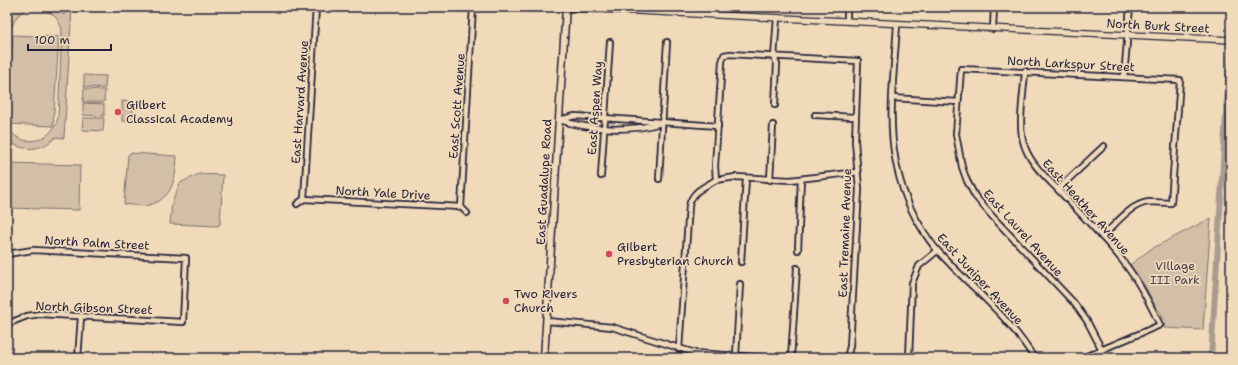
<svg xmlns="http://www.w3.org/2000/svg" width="1238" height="365" viewBox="0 0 1238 365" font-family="'Shantell Sans',sans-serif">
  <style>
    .green { fill: #d3bfa7; stroke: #7a7071 }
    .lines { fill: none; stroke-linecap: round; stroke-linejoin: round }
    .canal { stroke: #aa9b8f; stroke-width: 6 }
    .minor-casing { stroke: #22223b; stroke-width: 8 }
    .tertiary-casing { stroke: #22223b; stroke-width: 8 }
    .secondary-casing { stroke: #22223b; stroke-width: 9 }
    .minor { stroke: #f1daba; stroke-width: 4.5 }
    .tertiary { stroke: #f1daba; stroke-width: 5.5 }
    .secondary { stroke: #f1daba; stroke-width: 6 }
    .poi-dot { fill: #d1495b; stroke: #f1daba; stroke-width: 1.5 }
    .labels { text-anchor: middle; stroke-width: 3.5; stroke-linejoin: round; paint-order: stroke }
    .street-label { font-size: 12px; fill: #22223b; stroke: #f1daba }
    .poi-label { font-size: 12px; fill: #22223b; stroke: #f1daba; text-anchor: start }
    .park-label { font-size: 12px; fill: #454151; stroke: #f1daba }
  </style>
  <rect width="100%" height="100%" fill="#f1daba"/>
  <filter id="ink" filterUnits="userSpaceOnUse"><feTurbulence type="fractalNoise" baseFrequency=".025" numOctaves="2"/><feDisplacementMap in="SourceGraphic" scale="8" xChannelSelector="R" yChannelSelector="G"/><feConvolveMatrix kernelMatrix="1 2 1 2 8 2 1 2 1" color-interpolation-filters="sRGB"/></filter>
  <g filter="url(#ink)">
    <g class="green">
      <path d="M16,7H55L64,15V7H72L64,138L56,137C42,151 22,153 7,139V126C19,150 52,143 58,118L62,30C59,19 52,11 41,9C4,1 8,55 7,78V17Z"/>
      <polygon points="13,35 59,37 53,126 8,124"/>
      <polygon points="84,75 106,76 105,88 84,87"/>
      <polygon points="84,89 105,90 104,102 83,102"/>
      <polygon points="122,101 133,102 133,122 122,121"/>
      <polygon points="83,103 104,104 104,116 83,115"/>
      <polygon points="83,118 104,118 103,131 82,130"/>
      <path d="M130,153L177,156C176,177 173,199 149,205C142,207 132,205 124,204L128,155Z"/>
      <polygon points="7,163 80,165 79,210 7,208"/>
      <polygon points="199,174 223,175 220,224 218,226 170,224 172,203 180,183"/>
      <polygon points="1211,218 1203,330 1164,328 1165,321 1162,315 1156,307 1144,285 1130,265 1151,249"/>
    </g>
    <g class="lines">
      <polyline class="canal" points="1211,358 1230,50"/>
      <g class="minor-casing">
        <g id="minor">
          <polyline points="701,14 701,7"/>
          <polyline points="847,21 847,7"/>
          <path d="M897,24C893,94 881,152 915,217C922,229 929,242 939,252C970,287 1010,317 1034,358"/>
          <polyline points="993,29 994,7"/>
          <path d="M1025,71C1024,92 1018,122 1023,141C1029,165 1049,179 1064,196C1084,217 1104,238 1122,260C1138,280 1149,302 1160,325L1082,358"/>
          <polyline points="1124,77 1130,7"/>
          <polyline points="892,98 958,102"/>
          <polyline points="775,105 777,64 774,57 777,18"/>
          <polyline points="815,115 855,117"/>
          <polyline points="559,120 575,116 718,126"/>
          <path d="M560,120C589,130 631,132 661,123"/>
          <polyline points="601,176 610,42"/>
          <polyline points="659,179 667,42"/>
          <polyline points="716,180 736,177 790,180 858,172"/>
          <polyline points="770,180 773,125"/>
          <polyline points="1058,189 1104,146"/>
          <polyline points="304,199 316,7"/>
          <polyline points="304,199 461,207"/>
          <polyline points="297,204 304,199"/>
          <polyline points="461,207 473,7"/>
          <polyline points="461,207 467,213"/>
          <polyline points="798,250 801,179"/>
          <polyline points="7,254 33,250 186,258 183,322 40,314 27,316 7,324"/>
          <polyline points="741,262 746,178"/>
          <polyline points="547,321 612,327 695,353 773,358"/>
          <path d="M679,349L689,206C692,191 704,187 716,180L715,166L722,62L724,55L730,54L858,61L855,141L859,189L850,346L847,358"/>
          <path d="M1102,350L1087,321L1074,303L991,215L975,196L967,181L962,167L956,134L961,69L1180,80L1171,203C1164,203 1157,202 1149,202C1130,204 1115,225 1102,237"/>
          <polyline points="736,356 740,284"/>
          <polyline points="78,358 81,317"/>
          <polyline points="791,358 797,268"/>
          <polyline points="909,358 912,283 919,266 937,251"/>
        </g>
      </g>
      <g class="tertiary-casing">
        <polyline id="tertiary" points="556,7 1231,40"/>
      </g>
      <g class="secondary-casing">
        <polyline id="secondary" points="544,358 566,7"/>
      </g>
      <use href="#minor" class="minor"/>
      <use href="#tertiary" class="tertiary"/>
      <use href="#secondary" class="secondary"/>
    </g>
  </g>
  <g class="poi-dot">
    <circle cx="118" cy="112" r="4"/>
    <circle cx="609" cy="254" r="4"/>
    <circle cx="506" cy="301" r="4"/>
  </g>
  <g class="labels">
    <g class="street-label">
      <text transform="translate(1158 26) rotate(3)" y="4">North Burk Street</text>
      <text transform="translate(1071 64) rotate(3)" y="4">North Larkspur Street</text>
      <text transform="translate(300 102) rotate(-86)" y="4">East Harvard Avenue</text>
      <text transform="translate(457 106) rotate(-86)" y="4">East Scott Avenue</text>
      <text transform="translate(595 108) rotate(-86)" y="4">East Aspen Way</text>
      <text transform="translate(544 182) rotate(-87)" y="4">East Guadalupe Road</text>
      <text transform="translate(383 193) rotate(3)" y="4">North Yale Drive</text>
      <text transform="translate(1086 207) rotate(48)" y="4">East Heather Avenue</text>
      <text transform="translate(845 233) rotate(-88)" y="4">East Tremaine Avenue</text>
      <text transform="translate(1023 233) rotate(48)" y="4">East Laurel Avenue</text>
      <text transform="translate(97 243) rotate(3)" y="4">North Palm Street</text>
      <text transform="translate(980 279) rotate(47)" y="4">East Juniper Avenue</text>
      <text transform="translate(94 308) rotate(2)" y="4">North Gibson Street</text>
    </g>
    <g class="poi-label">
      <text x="126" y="109">Gilbert<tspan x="126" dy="14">Classical Academy</tspan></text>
      <text x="617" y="251">Gilbert<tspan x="617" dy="14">Presbyterian Church</tspan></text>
      <text x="514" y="298">Two Rivers<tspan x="514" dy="14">Church</tspan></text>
    </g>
    <g class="park-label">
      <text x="1175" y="270">Village<tspan x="1175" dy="14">III Park</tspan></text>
    </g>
  </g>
  <rect width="1238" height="365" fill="none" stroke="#f1daba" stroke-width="24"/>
  <rect x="12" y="12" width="1214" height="341" fill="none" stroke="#22223b" stroke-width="1.5" filter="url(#ink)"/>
  <path d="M28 44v6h83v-6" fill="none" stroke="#22223b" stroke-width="2"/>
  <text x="34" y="44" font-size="12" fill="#22223b" stroke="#f1daba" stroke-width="3" paint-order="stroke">100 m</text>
</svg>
